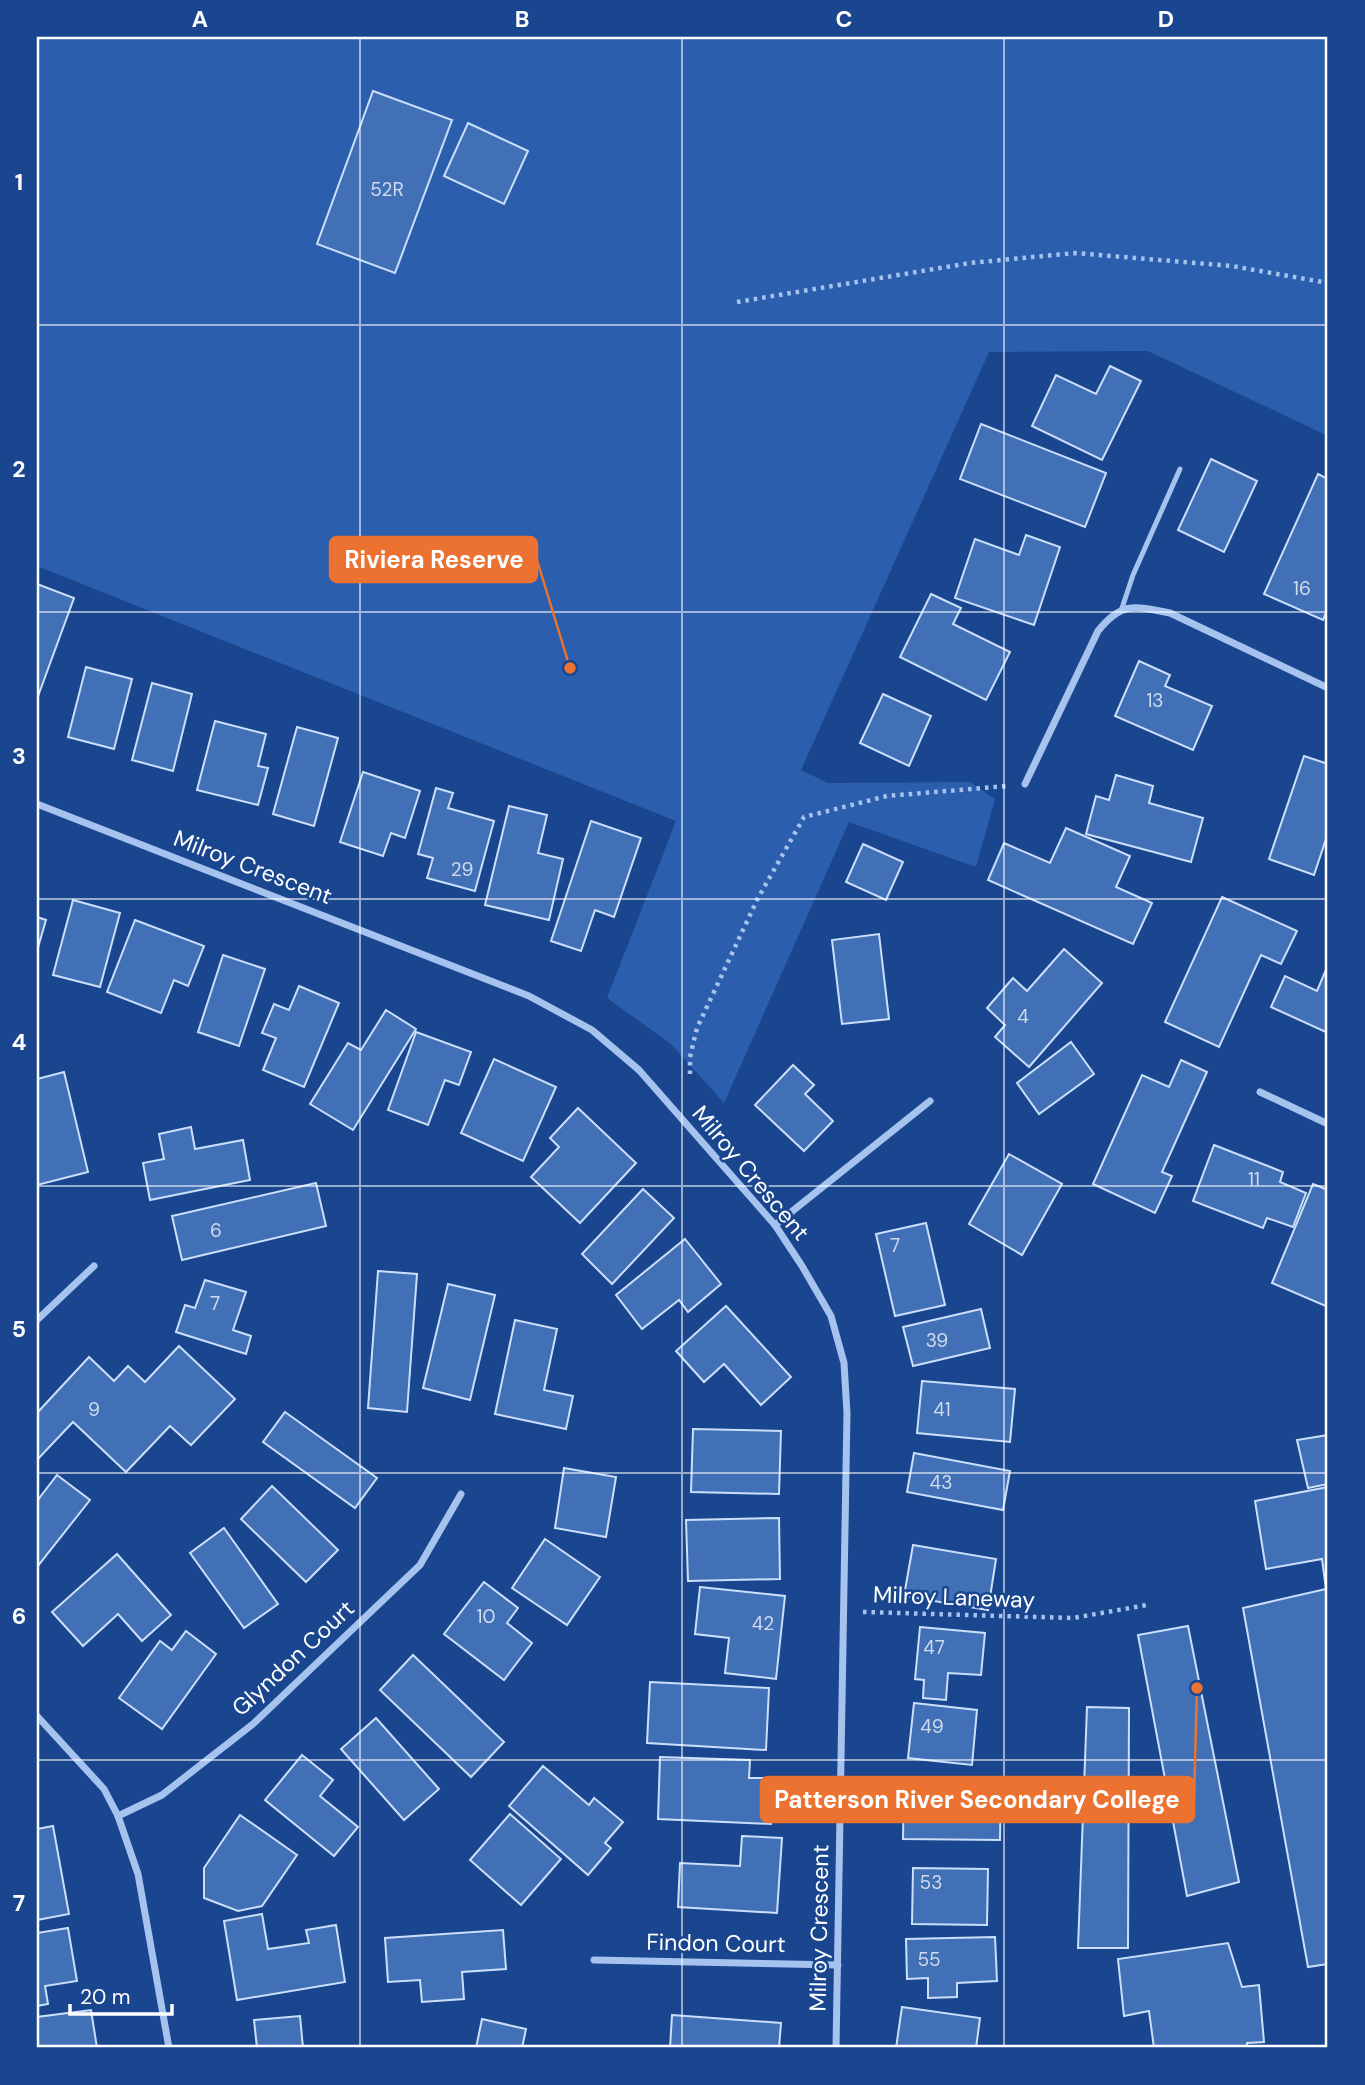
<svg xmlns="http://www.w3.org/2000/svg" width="1365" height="2085" viewBox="0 0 1365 2085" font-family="'DM Sans',sans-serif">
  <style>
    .green { fill: #2b5fad }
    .building { fill: #4170b7; stroke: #ccdffa; stroke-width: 2 }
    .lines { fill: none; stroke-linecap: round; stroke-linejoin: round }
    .path { stroke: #a6c3ef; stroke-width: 4.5; stroke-dasharray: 3.5 5; stroke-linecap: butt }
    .service { stroke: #a6c3ef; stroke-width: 5 }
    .minor { stroke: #a6c3ef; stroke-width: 7 }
    .grid { fill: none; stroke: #fff; stroke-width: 2; stroke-opacity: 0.55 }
    .labels { text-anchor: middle; stroke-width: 5; stroke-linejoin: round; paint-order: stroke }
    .number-label { font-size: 19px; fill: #d0dbed }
    .street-label { font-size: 23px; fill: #fff; stroke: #19468e }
    .leader { fill: none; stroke: #eb7230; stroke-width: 2.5 }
    .callout-dot { fill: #eb7230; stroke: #19468e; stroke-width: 2.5 }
    .callout { fill: #eb7230; stroke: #eb7230; stroke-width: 2.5 }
    .callout-label { font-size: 24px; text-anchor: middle; font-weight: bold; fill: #fff }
    .neatline { fill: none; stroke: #fff; stroke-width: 2.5 }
    .grid-label { font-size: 23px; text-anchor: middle; font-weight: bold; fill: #fff }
  </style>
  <rect width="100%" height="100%" fill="#19468e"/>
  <polygon class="green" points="37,37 1276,37 1285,39 1328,39 1328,436 1148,351 989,352 801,770 828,783 970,782 995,799 976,867 849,822 724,1103 671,1044 607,998 676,821 37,566"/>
  <g class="building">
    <polygon points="373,91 452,120 395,273 317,244"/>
    <polygon points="468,123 528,151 504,204 444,176"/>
    <polygon points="1110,366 1141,381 1102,460 1032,426 1056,375 1096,394"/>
    <polygon points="981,424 1106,473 1085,527 960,479"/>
    <polygon points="1211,459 1257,481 1224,552 1178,530"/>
    <polygon points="1318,474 1328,479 1328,608 1323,620 1264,594"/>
    <polygon points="1026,535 1060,547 1034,625 955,598 975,539 1019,555"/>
    <polygon points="37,584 74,598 37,699"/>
    <polygon points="931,594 961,608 953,624 1010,652 986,700 900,657"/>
    <polygon points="1139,661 1170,675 1165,686 1212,706 1193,750 1115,716"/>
    <polygon points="86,667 132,679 114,749 68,737"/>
    <polygon points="152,683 192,694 173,771 132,760"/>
    <polygon points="883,694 931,716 909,766 860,743"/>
    <polygon points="215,721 266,734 258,766 268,768 258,805 197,790"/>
    <polygon points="297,727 338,738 314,826 273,814"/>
    <polygon points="1304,756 1328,764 1328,833 1314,875 1269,859"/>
    <polygon points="363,772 420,791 405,838 391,833 383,856 340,842"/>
    <polygon points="1116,775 1153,786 1149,803 1203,818 1191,862 1086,834 1096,796 1109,800"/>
    <polygon points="436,788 453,793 448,808 494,821 475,891 427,878 433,858 418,854"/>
    <polygon points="509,806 547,815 538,853 563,859 549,920 485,905"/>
    <polygon points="591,821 641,838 614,917 595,910 581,951 551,941"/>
    <polygon points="1066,828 1130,856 1116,887 1152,903 1133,944 988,880 1004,843 1050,863"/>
    <polygon points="863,844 903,862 886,900 846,882"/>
    <polygon points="1222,897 1297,931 1281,964 1261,955 1219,1047 1165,1022"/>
    <polygon points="73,900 120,913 100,987 53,975"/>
    <polygon points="37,917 46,920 37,951"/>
    <polygon points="135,920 204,946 188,986 174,980 161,1013 107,992"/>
    <polygon points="879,934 889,1019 842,1024 832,940"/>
    <polygon points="1064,949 1102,983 1029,1067 995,1037 1005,1025 987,1008 1013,978 1027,991"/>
    <polygon points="223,955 265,969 239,1046 198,1032"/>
    <polygon points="1328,965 1328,1033 1271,1007 1285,976 1317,991"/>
    <polygon points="299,986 339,1003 304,1087 263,1070 276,1038 262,1033 274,1004 289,1010"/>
    <polygon points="386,1010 416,1029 353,1130 310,1104 348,1043 361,1050"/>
    <polygon points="416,1032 471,1052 459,1085 445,1080 428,1125 388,1110"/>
    <polygon points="1071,1042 1094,1074 1039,1114 1017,1083"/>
    <polygon points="494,1059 556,1087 523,1161 461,1133"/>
    <polygon points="1181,1060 1207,1072 1162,1172 1172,1176 1155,1213 1093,1184 1142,1075 1169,1087"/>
    <polygon points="793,1065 814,1085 805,1094 833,1121 804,1151 755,1105"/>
    <polygon points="64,1072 88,1172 37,1185 37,1079"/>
    <polygon points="578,1108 636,1163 580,1223 531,1177 559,1147 550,1138"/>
    <polygon points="191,1127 195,1149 243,1140 250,1180 150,1200 143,1163 164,1159 159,1134"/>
    <polygon points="1214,1145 1283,1172 1280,1182 1306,1193 1293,1227 1267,1218 1263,1228 1193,1201"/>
    <polygon points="1009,1154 1062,1184 1022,1255 969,1224"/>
    <polygon points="316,1183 326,1226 182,1260 172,1216"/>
    <polygon points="1313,1184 1328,1190 1328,1307 1272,1283"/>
    <polygon points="643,1189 674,1218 612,1284 582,1254"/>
    <polygon points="926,1223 945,1305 895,1316 876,1234"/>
    <polygon points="685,1239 721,1284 688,1312 679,1300 642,1329 616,1295"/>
    <polygon points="378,1271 417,1274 407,1412 368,1408"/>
    <polygon points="205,1280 246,1292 233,1330 251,1336 246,1354 176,1332 185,1305 195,1308"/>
    <polygon points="448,1284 495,1295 470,1400 423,1388"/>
    <polygon points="726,1306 791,1377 761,1405 724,1364 704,1382 676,1351"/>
    <polygon points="981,1309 990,1348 913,1366 903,1327"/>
    <polygon points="515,1320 557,1329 544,1390 573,1396 566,1429 495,1414"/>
    <polygon points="179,1346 235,1399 191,1445 170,1426 126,1472 73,1422 37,1460 37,1413 89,1357 114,1381 128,1366 145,1382"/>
    <polygon points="922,1381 1015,1389 1010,1442 917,1433"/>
    <polygon points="285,1412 377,1478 355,1508 263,1442"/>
    <polygon points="693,1429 781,1431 779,1494 691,1492"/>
    <polygon points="1328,1435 1328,1484 1308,1488 1297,1440"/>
    <polygon points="914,1453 1010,1471 1003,1510 907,1492"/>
    <polygon points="564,1468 616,1477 606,1537 555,1528"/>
    <polygon points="57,1475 90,1500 37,1567 37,1501"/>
    <polygon points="272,1486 338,1550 306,1582 241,1519"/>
    <polygon points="1328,1487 1328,1964 1308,1967 1243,1608 1326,1589 1322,1559 1266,1569 1255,1501"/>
    <polygon points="779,1518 780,1579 688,1581 686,1520"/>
    <polygon points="224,1528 278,1604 244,1628 190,1553"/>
    <polygon points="545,1539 600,1577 567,1625 512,1588"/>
    <polygon points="913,1545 996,1559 988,1610 904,1596"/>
    <polygon points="117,1554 171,1615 142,1641 118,1614 83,1646 52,1612"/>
    <polygon points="484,1582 518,1608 507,1623 532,1643 504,1680 444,1634"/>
    <polygon points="700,1587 785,1596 776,1679 725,1673 729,1638 695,1634"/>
    <polygon points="1188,1626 1239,1882 1187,1896 1138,1635"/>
    <polygon points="920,1627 985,1633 981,1675 948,1673 946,1700 923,1698 924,1680 915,1679"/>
    <polygon points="186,1631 216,1654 162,1729 119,1698 160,1641 172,1650"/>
    <polygon points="413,1655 504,1742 471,1777 380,1690"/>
    <polygon points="650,1682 769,1688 766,1750 647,1743"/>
    <polygon points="914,1703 977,1710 972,1765 908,1758"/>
    <polygon points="1087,1707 1129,1708 1128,1948 1078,1948"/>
    <polygon points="376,1718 439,1789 404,1820 341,1749"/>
    <polygon points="302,1755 333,1780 320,1796 358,1827 334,1856 265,1800"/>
    <polygon points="660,1757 750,1760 749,1778 773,1778 771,1824 658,1819"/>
    <polygon points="543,1766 589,1805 594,1798 623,1822 605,1843 611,1848 588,1875 509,1806"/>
    <polygon points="904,1782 1001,1783 1000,1840 903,1839"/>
    <polygon points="510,1814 561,1859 521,1905 470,1860"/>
    <polygon points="240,1815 297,1855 262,1906 238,1911 204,1898 204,1868"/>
    <polygon points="53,1826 69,1914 37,1920 37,1829"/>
    <polygon points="742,1836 782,1838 777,1913 678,1907 680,1863 740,1866"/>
    <polygon points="913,1868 988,1869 987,1925 912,1924"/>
    <polygon points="262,1914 268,1949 309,1943 306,1930 336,1925 345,1982 237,2000 224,1921"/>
    <polygon points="68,1928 77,1981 45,1986 48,2004 37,2006 37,1933"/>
    <polygon points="503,1930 506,1969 462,1972 464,1999 422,2002 420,1980 388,1982 385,1938"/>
    <polygon points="995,1937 997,1981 957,1983 957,1997 928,1998 928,1978 907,1979 906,1939"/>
    <polygon points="1228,1943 1242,1987 1259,1985 1264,2042 1247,2043 1247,2048 1154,2048 1149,2011 1124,2016 1118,1959"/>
    <polygon points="902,2007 980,2018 976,2048 896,2048"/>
    <polygon points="91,2010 97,2048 37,2048 37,2017"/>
    <polygon points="672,2015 781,2023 779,2048 670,2048"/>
    <polygon points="300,2016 303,2048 257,2048 254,2020"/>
    <polygon points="482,2019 526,2029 522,2048 476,2048"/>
  </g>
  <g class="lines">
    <g class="path">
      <polyline points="737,302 970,263 1075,253 1232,266 1328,283"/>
      <polyline points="690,1074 690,1057 697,1028 758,898 804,817 887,796 1007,786"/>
      <polyline points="863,1612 1073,1618 1147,1605"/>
    </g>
    <polyline class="service" points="1122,608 1133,575 1180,469"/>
    <g class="minor">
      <path d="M1025,784L1098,631C1122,601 1135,606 1170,613L1328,688"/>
      <polyline points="37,804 529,996 592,1030 639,1070 775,1225 802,1266 831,1316 844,1363 847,1413 836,2048"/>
      <polyline points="1260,1092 1328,1124"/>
      <polyline points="775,1225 930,1101"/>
      <polyline points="37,1320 94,1266"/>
      <polyline points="37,1716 104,1789 118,1816 138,1874 169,2048"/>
      <polyline points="118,1816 162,1795 253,1724 420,1565 461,1494"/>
      <polyline points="594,1960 838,1965"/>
    </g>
  </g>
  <path class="grid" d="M360,37V2048M682,37V2048M1004,37V2048M37,325H1328M37,612H1328M37,899H1328M37,1186H1328M37,1473H1328M37,1760H1328"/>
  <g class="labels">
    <g class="number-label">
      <text x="387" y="196">52R</text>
      <text x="1302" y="595">16</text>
      <text x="1155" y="707">13</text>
      <text x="462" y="876">29</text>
      <text x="1023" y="1023">4</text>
      <text x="1254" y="1186">11</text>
      <text x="216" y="1237">6</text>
      <text x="895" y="1252">7</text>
      <text x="215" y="1310">7</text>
      <text x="937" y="1347">39</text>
      <text x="94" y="1416">9</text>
      <text x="942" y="1416">41</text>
      <text x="941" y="1489">43</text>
      <text x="486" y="1623">10</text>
      <text x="763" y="1630">42</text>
      <text x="934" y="1654">47</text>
      <text x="932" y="1733">49</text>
      <text x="931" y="1889">53</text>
      <text x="929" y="1966">55</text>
    </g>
    <g class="street-label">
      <text transform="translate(253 867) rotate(21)" y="8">Milroy Crescent</text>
      <text transform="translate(751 1173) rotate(50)" y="8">Milroy Crescent</text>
      <text transform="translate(954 1597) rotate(2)" y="8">Milroy Laneway</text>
      <text transform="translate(293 1658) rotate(-43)" y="8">Glyndon Court</text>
      <text transform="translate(819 1928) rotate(-89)" y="8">Milroy Crescent</text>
      <text transform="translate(716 1943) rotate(1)" y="8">Findon Court</text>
    </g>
  </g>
  <path class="leader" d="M570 668L537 560M1197 1688L1194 1800"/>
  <g class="callout-dot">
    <circle cx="570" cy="668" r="7"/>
    <circle cx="1197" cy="1688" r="7"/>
  </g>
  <g class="callout">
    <rect x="330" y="537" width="207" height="45" rx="7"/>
    <rect x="761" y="1777" width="433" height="45" rx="7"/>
  </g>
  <g class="callout-label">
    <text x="434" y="568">Riviera Reserve</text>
    <text x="977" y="1808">Patterson River Secondary College</text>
  </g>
  <rect width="1365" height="2085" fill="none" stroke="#19468e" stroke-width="77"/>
  <path d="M70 2004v10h102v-10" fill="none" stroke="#ffffff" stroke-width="3.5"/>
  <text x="80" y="2004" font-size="21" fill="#ffffff" stroke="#19468e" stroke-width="5" paint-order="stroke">20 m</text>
  <rect x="38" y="38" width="1288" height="2008" class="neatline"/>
  <g class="grid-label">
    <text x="200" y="27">A</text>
    <text x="522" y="27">B</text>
    <text x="844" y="27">C</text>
    <text x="1166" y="27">D</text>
    <text x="19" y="190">1</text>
    <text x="19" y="477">2</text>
    <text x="19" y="764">3</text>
    <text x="19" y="1050">4</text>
    <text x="19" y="1337">5</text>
    <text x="19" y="1624">6</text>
    <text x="19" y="1911">7</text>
  </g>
</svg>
